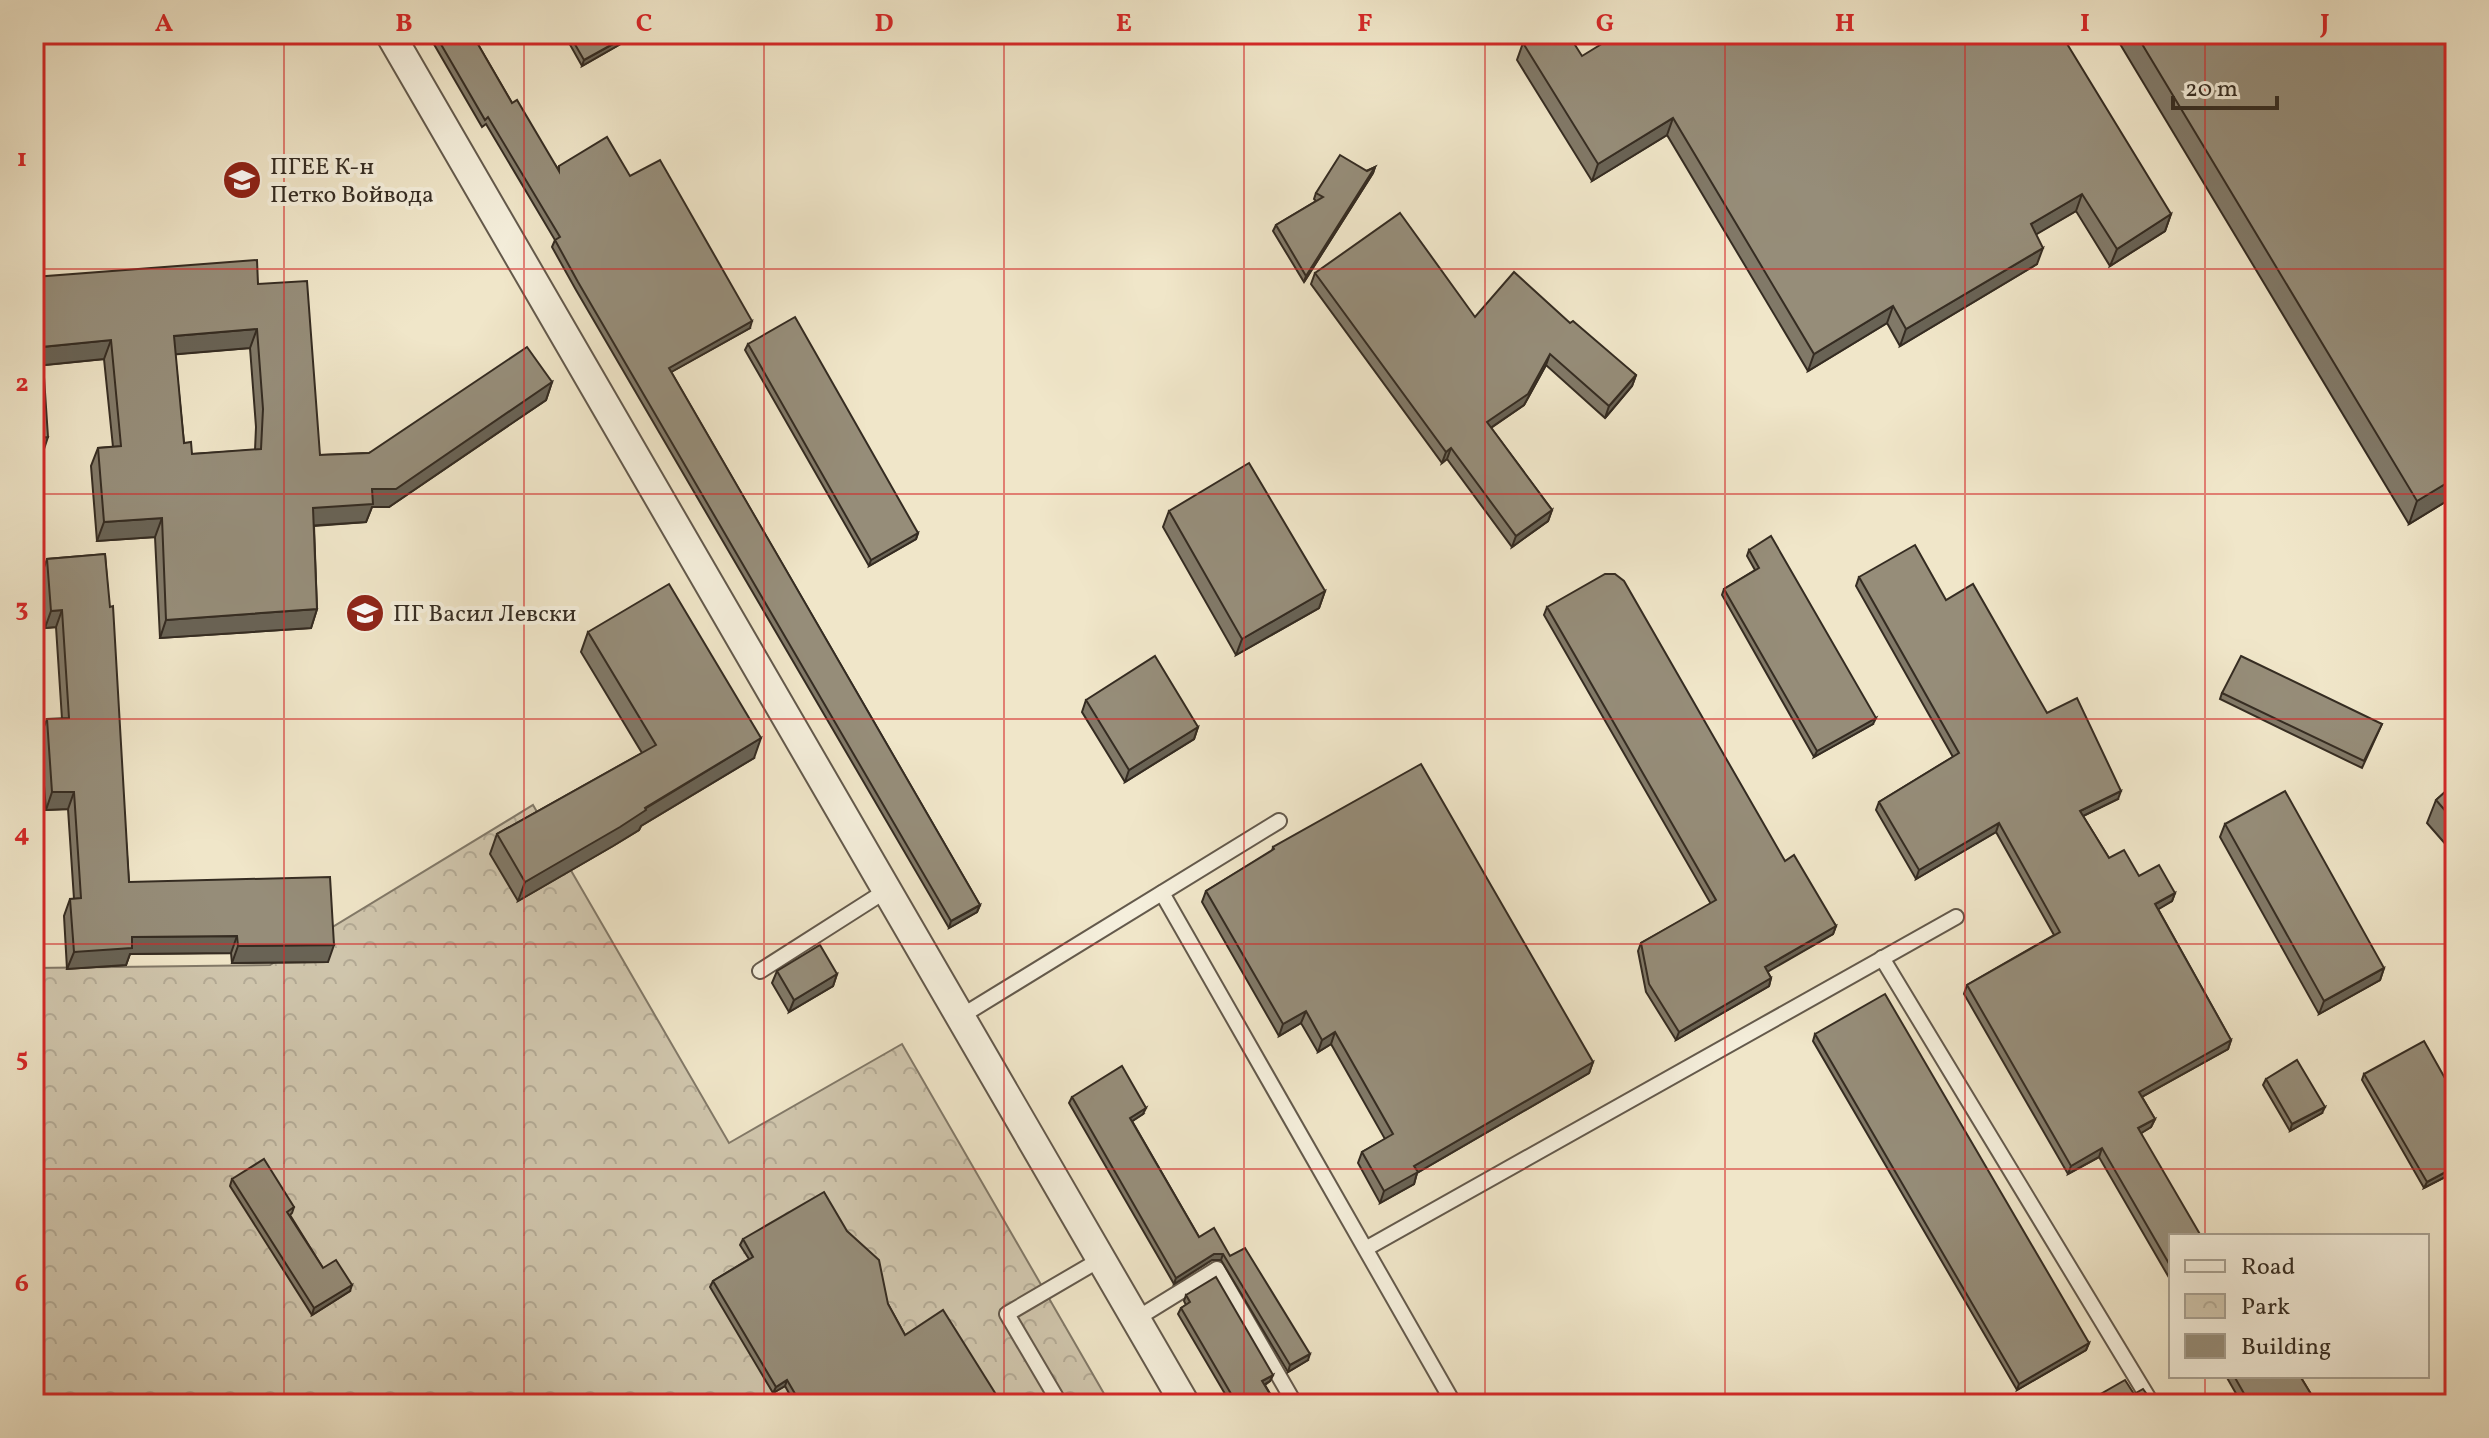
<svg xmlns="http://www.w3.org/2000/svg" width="2489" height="1438" viewBox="0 0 2489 1438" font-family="Vollkorn,serif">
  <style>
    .park { fill: url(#park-crowns); stroke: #827968; stroke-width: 2 }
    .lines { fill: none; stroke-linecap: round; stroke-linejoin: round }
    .service-casing { stroke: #645a4c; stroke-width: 18 }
    .minor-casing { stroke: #645a4c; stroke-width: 32 }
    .service { stroke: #f5efdc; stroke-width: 14 }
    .minor { stroke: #f5efdc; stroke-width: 28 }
    .wall { fill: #817968; stroke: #352c22; stroke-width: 2; fill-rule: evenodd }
    .shaded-wall { fill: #696355; stroke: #352c22; stroke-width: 2 }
    .building { fill: #968d79; stroke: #352c22; stroke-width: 2; fill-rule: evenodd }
    .grid { fill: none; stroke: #d62828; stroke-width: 2; stroke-opacity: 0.55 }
    .labels { text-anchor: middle; stroke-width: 8; stroke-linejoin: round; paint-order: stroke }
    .poi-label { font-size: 24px; fill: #352c22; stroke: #f5efdc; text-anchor: start }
    .neatline { fill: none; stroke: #d62828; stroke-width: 3 }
    .grid-label { font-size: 26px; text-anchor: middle; font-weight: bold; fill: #d62828 }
  </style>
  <defs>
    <pattern id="park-crowns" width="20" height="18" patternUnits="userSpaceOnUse" patternTransform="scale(2)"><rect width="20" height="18" fill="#d0c6ad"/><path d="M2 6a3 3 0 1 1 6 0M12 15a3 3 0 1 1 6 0" fill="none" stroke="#b3aa95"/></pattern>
  </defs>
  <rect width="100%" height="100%" fill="#f0e6c9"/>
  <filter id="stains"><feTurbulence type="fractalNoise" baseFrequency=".0025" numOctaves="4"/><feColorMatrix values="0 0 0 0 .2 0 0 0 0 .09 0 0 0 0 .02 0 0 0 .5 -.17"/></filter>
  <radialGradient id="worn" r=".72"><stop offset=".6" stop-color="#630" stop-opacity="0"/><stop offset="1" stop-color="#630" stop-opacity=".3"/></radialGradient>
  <polygon class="park" points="533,805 729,1143 902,1044 1110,1404 34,1404 34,968 270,965"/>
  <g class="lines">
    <g class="service-casing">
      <g id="service">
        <polyline points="1162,893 1454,1404"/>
        <polyline points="1882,958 2152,1404"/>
        <polyline points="760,971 887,890"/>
        <polyline points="960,1017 1279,821"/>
        <polyline points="1367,1248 1956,917"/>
        <polyline points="1136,1319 1217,1269 1295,1404"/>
        <polyline points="1060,1404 1007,1314 1101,1259"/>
      </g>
    </g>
    <g class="minor-casing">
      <polyline id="minor" points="390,34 1185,1404"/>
    </g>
    <use href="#service" class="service"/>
    <use href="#minor" class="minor"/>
  </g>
  <g class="wall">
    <polygon points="428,34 472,34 512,103 558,169 559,166 630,176 750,328 671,372 980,905 977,912 949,928 576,290 552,247 555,240 486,124 482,127"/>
    <polygon points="564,34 638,34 582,66"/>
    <polygon points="2114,34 2455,34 2455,496 2409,524"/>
    <polygon points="1523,43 1582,56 2171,214 2165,231 2110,266 2076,211 2036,234 2037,264 1900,346 1887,323 1808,371 1667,135 1592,181 1517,60"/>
    <polygon points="1375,167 1373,173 1304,282 1273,231 1276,225 1316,201 1314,199 1316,193"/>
    <polygon points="1315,273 1475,317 1570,323 1636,375 1632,386 1605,418 1546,365 1524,405 1491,428 1552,510 1548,521 1512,547 1447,459 1442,463 1311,284"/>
    <path d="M34,277L258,284L320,455L369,453L552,382L546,400L389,507H372L366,522L314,526L317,609L311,628L160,638L155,537L97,541L91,466L98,448L113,447L104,359L43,365L42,455ZM250,348L256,427L255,450L192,454L184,443L175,354Z"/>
    <polygon points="748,344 918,533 916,539 869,566 745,350"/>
    <polygon points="1169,511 1325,591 1319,608 1236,655 1163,527"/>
    <polygon points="1749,550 1873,724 1814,757 1722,595 1724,589 1755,570 1747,556"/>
    <polygon points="105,554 129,882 328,962 232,963 231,953 130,954 126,965 67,969 64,916 70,899 74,899 68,809 46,810 40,737 47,719 62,719 56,627 45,628 41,576 47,559"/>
    <polygon points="1859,577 1946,600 2047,713 2118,799 2083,816 2109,858 2139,876 2175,893 2172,901 2158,909 2231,1040 2228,1049 2142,1097 2155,1119 2151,1127 2141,1133 2171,1236 2171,1281 2099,1157 2068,1174 1964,994 1967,985 2054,935 1996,832 1916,879 1876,810 1879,802 1953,757 1856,586"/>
    <polygon points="1547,607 1785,861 1836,926 1833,934 1767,971 1771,978 1769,986 1676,1040 1646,992 1638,951 1641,943 1711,904 1544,615"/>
    <polygon points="588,632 754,758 641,826 639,830 613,846 518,901 490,854 497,834 642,753 581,652"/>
    <polygon points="2222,693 2382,724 2362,768 2220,699"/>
    <polygon points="1086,700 1198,727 1194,739 1125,782 1082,712"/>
    <polygon points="2455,783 2455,855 2427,823 2436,800"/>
    <polygon points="2225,824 2384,968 2380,980 2319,1014 2220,837"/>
    <polygon points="1273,847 1593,1062 1589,1073 1417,1173 1414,1184 1380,1203 1358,1163 1362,1152 1385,1139 1331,1044 1318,1052 1301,1023 1279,1036 1202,902 1206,891 1272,851"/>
    <polygon points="777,971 837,974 833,986 789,1012 772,983"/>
    <polygon points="1815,1034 2089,1343 2086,1350 2017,1390 1813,1041"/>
    <polygon points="2364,1074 2455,1172 2424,1188 2362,1080"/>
    <polygon points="2266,1079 2322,1113 2290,1131 2263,1085"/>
    <polygon points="1072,1097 1143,1114 1132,1121 1199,1237 1230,1256 1308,1360 1288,1372 1221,1260 1212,1260 1174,1284 1069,1103"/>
    <polygon points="232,1179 294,1207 292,1213 290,1215 323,1268 350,1291 312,1315 230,1186"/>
    <polygon points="743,1239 888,1304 905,1335 1002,1404 795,1404 785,1386 773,1393 710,1287 713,1281 749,1259 740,1245"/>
    <polygon points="1186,1295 1273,1375 1270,1381 1265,1385 1276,1404 1231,1404 1178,1314 1181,1308 1186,1305 1184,1301"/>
    <polygon points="2226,1376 2300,1376 2317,1404 2242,1404"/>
  </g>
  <g class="shaded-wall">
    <polygon points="631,34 638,34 582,66 584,60"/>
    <polygon points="1673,118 1667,135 1592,181 1598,164"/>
    <polygon points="1375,167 1373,173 1304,282 1306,276"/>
    <polygon points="2082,194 2076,211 2025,241 2031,224"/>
    <polygon points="2171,214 2165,231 2110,266 2117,249"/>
    <polygon points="2043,248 2037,264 1900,346 1906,329"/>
    <polygon points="1893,306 1887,323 1808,371 1814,354"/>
    <polygon points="752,321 750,328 666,375 669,368"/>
    <polygon points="257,329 250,348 167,355 174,336"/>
    <polygon points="111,340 104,359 35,366 42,347"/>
    <polygon points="1550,354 1546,365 1524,405 1483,433 1487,422"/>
    <polygon points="1636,375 1632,386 1605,418 1609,406"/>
    <polygon points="552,382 546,400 389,507 372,507 366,522 306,526 313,508 372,489"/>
    <polygon points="48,437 42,455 34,456 34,438"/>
    <polygon points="1451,448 1447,459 1442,463 1446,452"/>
    <polygon points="2455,478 2455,496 2409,524 2417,501"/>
    <polygon points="1552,510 1548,521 1512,547 1516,536"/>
    <polygon points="162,518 155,537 97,541 104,522"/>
    <polygon points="918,533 916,539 869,566 871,560"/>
    <polygon points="1325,591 1319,608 1236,655 1242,639"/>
    <polygon points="317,609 311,628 160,638 166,620"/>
    <polygon points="62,610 56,627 45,628 51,611"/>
    <polygon points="1876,718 1873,724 1814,757 1817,751"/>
    <polygon points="1198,727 1194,739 1125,782 1129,770"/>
    <polygon points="761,738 754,758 641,826 639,830 613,846 518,901 525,882"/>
    <polygon points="2121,791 2118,799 2077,819 2080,811"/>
    <polygon points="52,792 74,792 68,809 46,810"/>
    <polygon points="1999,823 1996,832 1916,879 1919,870"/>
    <polygon points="2175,893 2172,901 2152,913 2155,904"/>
    <polygon points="980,905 977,912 949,928 951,921"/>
    <polygon points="1836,926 1833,934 1762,975 1765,967"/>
    <polygon points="237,936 231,953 130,954 126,965 67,969 74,952 132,937"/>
    <polygon points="334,945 328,962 232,963 238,946"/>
    <polygon points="2384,968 2380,980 2319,1014 2324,1001"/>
    <polygon points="837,974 833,986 789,1012 794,1000"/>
    <polygon points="1771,978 1769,986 1676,1040 1679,1032"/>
    <polygon points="1306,1011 1301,1023 1279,1036 1283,1024"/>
    <polygon points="1335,1032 1331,1044 1318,1052 1322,1040"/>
    <polygon points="2231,1040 2228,1049 2136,1100 2139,1092"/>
    <polygon points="1593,1062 1589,1073 1417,1173 1414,1184 1380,1203 1384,1191 1414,1166"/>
    <polygon points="2325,1107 2322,1113 2290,1131 2292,1124"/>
    <polygon points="1146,1108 1143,1114 1128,1124 1130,1118"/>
    <polygon points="2155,1119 2151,1127 2135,1137 2138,1128"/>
    <polygon points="2102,1148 2099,1157 2068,1174 2071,1166"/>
    <polygon points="2455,1167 2455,1172 2424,1188 2427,1182"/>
    <polygon points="1214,1254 1223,1254 1221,1260 1212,1260 1174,1284 1176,1278"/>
    <polygon points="352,1285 350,1291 312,1315 314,1308"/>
    <polygon points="2089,1343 2086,1350 2017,1390 2019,1384"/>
    <polygon points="1310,1354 1308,1360 1288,1372 1290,1365"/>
    <polygon points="1273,1375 1270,1381 1260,1387 1262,1381"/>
    <polygon points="787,1380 785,1386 773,1393 776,1387"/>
  </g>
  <g class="building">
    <polygon points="435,34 472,34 512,103 517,100 559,171 559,166 607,137 630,176 660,160 752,321 669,368 980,905 951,921 578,282 555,240 560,237 488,117 485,120"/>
    <polygon points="569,34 631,34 584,60"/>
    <polygon points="1537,34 1568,34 1582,56 1618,34 2061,34 2171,214 2117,249 2082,194 2031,224 2043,248 1906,329 1893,306 1814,354 1673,118 1598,164 1523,43"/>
    <polygon points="2136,34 2455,34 2455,478 2417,501"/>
    <polygon points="1340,155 1367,171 1375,167 1306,276 1276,225 1323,197 1316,193"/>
    <polygon points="1400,213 1475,317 1514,272 1570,323 1573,321 1636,375 1609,406 1550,354 1528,394 1487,422 1552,510 1516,536 1451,448 1446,452 1315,273"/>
    <path d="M257,260L258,284L307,281L320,455L369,453L527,347L552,382L396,489H372L373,504L313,508L317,609L166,620L162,518L104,522L98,448L121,446L111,340L42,347L48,437L34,438V277ZM257,329L263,409L261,449L192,454L191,442L184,443L174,336Z"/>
    <polygon points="795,317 918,533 871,560 748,344"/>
    <polygon points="1249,463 1325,591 1242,639 1169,511"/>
    <polygon points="1771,536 1876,718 1817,751 1724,589 1759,568 1749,550"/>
    <polygon points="1915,545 1946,600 1973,584 2047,713 2077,698 2121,791 2080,811 2109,858 2124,850 2139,876 2159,865 2175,893 2155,904 2231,1040 2139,1092 2155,1119 2138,1128 2201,1236 2171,1236 2171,1267 2102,1148 2071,1166 1967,985 2060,932 1999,823 1919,870 1879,802 1959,753 1859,577"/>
    <polygon points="105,554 110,607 113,606 129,882 330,877 334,945 238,946 237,936 132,937 132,948 74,952 70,899 81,898 74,792 52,792 47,719 69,718 62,610 51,611 47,559"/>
    <polygon points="1605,574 1615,574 1624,581 1785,861 1794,855 1836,926 1765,967 1771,978 1679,1032 1649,984 1641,943 1716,900 1547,607"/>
    <polygon points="669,584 761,738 645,808 646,810 620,827 525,882 497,834 656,745 588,632"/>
    <polygon points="1155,656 1198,727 1129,770 1086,700"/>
    <polygon points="2241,656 2382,724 2364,761 2222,693"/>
    <polygon points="1421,764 1593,1062 1414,1166 1418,1172 1384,1191 1362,1152 1393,1134 1335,1032 1322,1040 1306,1011 1283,1024 1206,891 1274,849 1273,847"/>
    <polygon points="2455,783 2455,822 2436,800"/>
    <polygon points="2285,791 2384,968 2324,1001 2225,824"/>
    <polygon points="820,945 837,974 794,1000 777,971"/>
    <polygon points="1885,994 2089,1343 2019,1384 1815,1034"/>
    <polygon points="2424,1041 2455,1096 2455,1167 2427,1182 2364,1074"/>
    <polygon points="2297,1060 2325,1107 2292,1124 2266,1079"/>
    <polygon points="1122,1066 1146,1108 1130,1118 1199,1237 1214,1228 1230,1256 1245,1248 1310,1354 1290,1365 1223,1254 1214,1254 1176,1278 1072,1097"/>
    <polygon points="264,1159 294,1207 287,1212 323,1268 336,1260 352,1285 314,1308 232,1179"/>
    <polygon points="824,1192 847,1231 879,1260 888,1304 905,1335 943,1310 1002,1404 801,1404 787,1380 776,1387 713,1281 753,1257 743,1239"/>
    <polygon points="1216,1277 1273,1375 1262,1381 1276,1404 1237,1404 1181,1308 1190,1302 1186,1295"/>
    <polygon points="2234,1376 2300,1376 2317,1404 2250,1404"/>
    <polygon points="2125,1380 2134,1394 2143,1389 2154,1404 2086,1404 2085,1403"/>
  </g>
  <path class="grid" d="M284,34V1404M524,34V1404M764,34V1404M1004,34V1404M1244,34V1404M1485,34V1404M1725,34V1404M1965,34V1404M2205,34V1236M34,269H2455M34,494H2455M34,719H2455M34,944H2455M34,1169H2455M2205,1376V1404"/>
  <defs>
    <g id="school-disc" transform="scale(2)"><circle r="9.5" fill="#8f2418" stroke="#f5efdc"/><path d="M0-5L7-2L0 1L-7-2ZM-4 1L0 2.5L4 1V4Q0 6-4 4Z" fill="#fff"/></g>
  </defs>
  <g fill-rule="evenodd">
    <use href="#school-disc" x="242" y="180"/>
    <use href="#school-disc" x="365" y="613"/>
  </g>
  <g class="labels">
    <g class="poi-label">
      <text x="270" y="174">ПГЕЕ К-н<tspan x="270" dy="28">Петко Войвода</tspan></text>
      <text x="393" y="621">ПГ Васил Левски</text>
    </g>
  </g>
  <rect width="2489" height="1438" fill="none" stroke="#f0e6c9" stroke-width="88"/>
  <rect x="2169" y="1234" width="260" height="144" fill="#f5efdc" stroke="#a8a192" stroke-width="2"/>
  <rect x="2185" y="1260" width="40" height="12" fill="#f5efdc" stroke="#a8a192" stroke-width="2"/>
  <text x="2241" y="1274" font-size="24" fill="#352c22">Road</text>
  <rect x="2185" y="1294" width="40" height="24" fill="url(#park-crowns)" stroke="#a8a192" stroke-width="2"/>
  <text x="2241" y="1314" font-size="24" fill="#352c22">Park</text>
  <rect x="2185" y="1334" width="40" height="24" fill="#968d79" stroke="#a8a192" stroke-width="2"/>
  <text x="2241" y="1354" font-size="24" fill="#352c22">Building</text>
  <path d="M2173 96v12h104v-12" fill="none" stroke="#352c22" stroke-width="4"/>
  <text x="2185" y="96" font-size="24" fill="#352c22" stroke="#f5efdc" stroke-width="6" paint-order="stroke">20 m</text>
  <rect x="44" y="44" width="2401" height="1350" class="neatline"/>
  <g class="grid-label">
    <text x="164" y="31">A</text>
    <text x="404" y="31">B</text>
    <text x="644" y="31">C</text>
    <text x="884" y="31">D</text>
    <text x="1124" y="31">E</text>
    <text x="1365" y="31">F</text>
    <text x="1605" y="31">G</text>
    <text x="1845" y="31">H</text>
    <text x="2085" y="31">I</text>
    <text x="2325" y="31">J</text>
    <text x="22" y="166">1</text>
    <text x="22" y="391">2</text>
    <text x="22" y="616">3</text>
    <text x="22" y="841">4</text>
    <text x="22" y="1066">5</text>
    <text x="22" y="1291">6</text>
  </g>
  <rect width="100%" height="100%" filter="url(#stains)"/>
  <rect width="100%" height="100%" fill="url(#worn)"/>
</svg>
